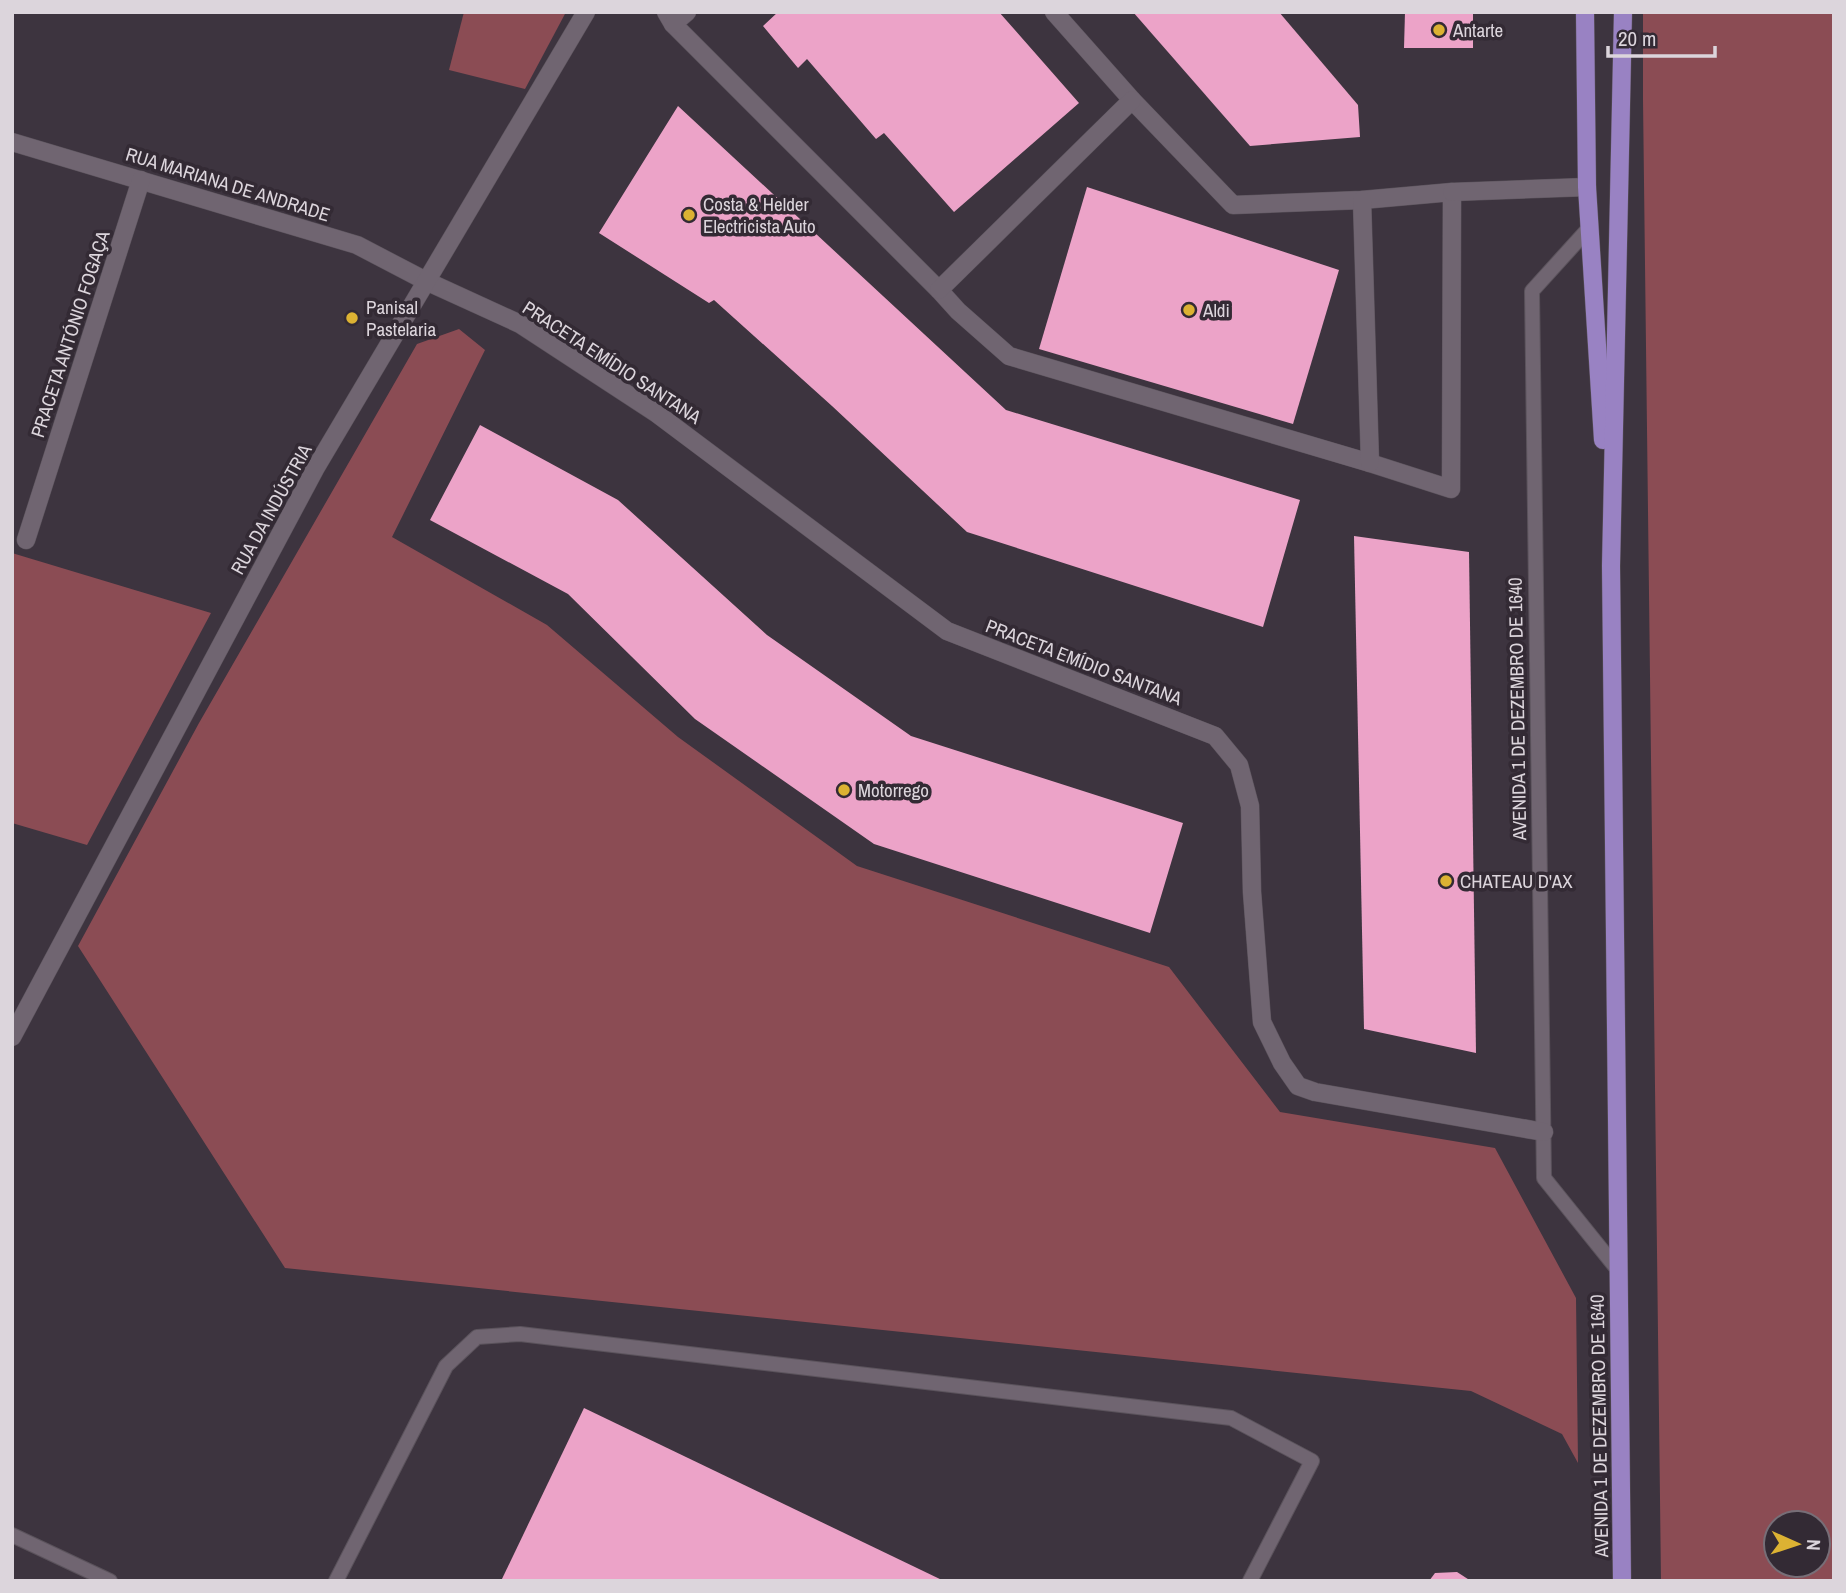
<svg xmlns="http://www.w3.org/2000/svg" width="1846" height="1593" viewBox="0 0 1846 1593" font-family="'Archivo Narrow',sans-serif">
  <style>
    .green { fill: #8b4c54; fill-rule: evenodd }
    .building { fill: #eca3c8 }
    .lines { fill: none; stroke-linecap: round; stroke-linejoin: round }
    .service-casing { stroke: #5b535c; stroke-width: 16 }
    .minor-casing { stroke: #5b535c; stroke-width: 19 }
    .primary-casing { stroke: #5b535c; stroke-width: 19 }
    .service { stroke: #706571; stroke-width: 14 }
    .minor { stroke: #706571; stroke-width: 18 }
    .primary { stroke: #9982c3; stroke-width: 18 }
    .poi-dot { fill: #dcb233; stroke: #332a34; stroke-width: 2.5 }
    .labels { text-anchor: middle; stroke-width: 7; stroke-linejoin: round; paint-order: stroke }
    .poi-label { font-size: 19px; fill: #dcd5dc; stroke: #332a34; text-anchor: start }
    .street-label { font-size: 19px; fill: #dcd5dc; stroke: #332a34 }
  </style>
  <rect width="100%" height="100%" fill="#3d343f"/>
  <g class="green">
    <polygon points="464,12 566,12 525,89 449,70"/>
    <path d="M1643,12H1834V1581H1661L1643,100ZM1776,1523H1818V1565H1776Z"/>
    <polygon points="459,329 485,350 392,537 547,625 678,737 857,866 1169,967 1280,1112 1495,1148 1576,1298 1578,1463 1562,1434 1471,1391 285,1268 78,946 199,723 417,344"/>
    <polygon points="12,553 211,613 87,845 12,823"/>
  </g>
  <g class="building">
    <polygon points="778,12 999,12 1079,103 954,212 884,133 876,139 807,59 798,68 763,26"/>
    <polygon points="1133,12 1279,12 1358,105 1360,137 1250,146"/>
    <polygon points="1405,12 1473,12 1473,48 1404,48"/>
    <polygon points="678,106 1006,410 1300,500 1263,627 967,532 832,406 714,300 709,303 599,233"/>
    <polygon points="1087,187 1339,270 1293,424 1039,349"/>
    <polygon points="480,425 618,500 767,635 911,736 1183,823 1150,933 874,844 695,719 568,594 430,520"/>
    <polygon points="1354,536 1469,552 1476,1053 1364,1029"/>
    <polygon points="584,1408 944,1581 501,1581"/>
    <polygon points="1457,1572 1471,1581 1429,1581 1435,1573"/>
  </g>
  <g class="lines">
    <g class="service-casing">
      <g id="service">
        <polyline points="1590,227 1532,291 1544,1178 1618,1270"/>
        <polyline points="12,1535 110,1581"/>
        <polyline points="336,1581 446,1366 477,1337 520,1334 1231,1418 1312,1461 1250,1581"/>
      </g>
    </g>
    <g class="minor-casing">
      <g id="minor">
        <polyline points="666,12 673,24 939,290 958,311 1009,356 1370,463 1451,489 1452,192 1362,200 1233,205 1132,100 1054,12"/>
        <polyline points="673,24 687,12"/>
        <polyline points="12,142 357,245 426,281 520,324 656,413 947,631 1215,736 1239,765 1250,806 1252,892 1262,1022 1282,1063 1298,1086 1315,1092 1544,1132"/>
        <polyline points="1452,192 1587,187"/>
        <polyline points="1362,200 1370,463"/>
        <polyline points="939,290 1132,100"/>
        <polyline points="26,540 141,180"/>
        <polyline points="12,1037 315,469 586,12"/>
      </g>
    </g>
    <g class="primary-casing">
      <g id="primary">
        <polyline points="1585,12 1587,187 1603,440"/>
        <polyline points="1622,1581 1611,566 1623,12"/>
      </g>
    </g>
    <use href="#service" class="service"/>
    <use href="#minor" class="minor"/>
    <use href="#primary" class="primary"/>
  </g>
  <g class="poi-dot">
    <circle cx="1439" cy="30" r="7"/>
    <circle cx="689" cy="215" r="7"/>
    <circle cx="1189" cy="310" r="7"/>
    <circle cx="352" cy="318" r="7"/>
    <circle cx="844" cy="790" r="7"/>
    <circle cx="1446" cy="881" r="7"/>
  </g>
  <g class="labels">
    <g class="poi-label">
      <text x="1453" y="37">Antarte</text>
      <text x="703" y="211">Costa &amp; Helder<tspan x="703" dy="22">Electricista Auto</tspan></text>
      <text x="366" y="314">Panisal<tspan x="366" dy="22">Pastelaria</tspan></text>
      <text x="1203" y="317">Aldi</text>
      <text x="858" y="797">Motorrego</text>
      <text x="1460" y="888">CHATEAU D'AX</text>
    </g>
    <g class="street-label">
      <text transform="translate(228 184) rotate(17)" y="7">RUA MARIANA DE ANDRADE</text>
      <text transform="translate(70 334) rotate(-72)" y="7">PRACETA ANTÓNIO FOGAÇA</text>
      <text transform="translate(612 362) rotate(33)" y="7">PRACETA EMÍDIO SANTANA</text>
      <text transform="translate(271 509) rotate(-61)" y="7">RUA DA INDÚSTRIA</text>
      <text transform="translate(1084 662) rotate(21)" y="7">PRACETA EMÍDIO SANTANA</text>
      <text transform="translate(1517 709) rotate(-91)" y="7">AVENIDA 1 DE DEZEMBRO DE 1640</text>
      <text transform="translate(1599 1426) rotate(-91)" y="7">AVENIDA 1 DE DEZEMBRO DE 1640</text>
    </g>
  </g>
  <rect width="1846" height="1593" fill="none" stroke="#dcd5dc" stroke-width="28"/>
  <g transform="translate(1797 1544) rotate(93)"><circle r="33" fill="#332a34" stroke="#776e77" stroke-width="2"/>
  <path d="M0-5L12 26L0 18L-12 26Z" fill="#dcb233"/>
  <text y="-10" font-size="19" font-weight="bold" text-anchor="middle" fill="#dcd5dc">N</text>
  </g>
  <path d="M1608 46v10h107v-10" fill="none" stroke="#dcd5dc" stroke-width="3.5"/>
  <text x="1618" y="46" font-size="21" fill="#dcd5dc" stroke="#332a34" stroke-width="5" paint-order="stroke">20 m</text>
</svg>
